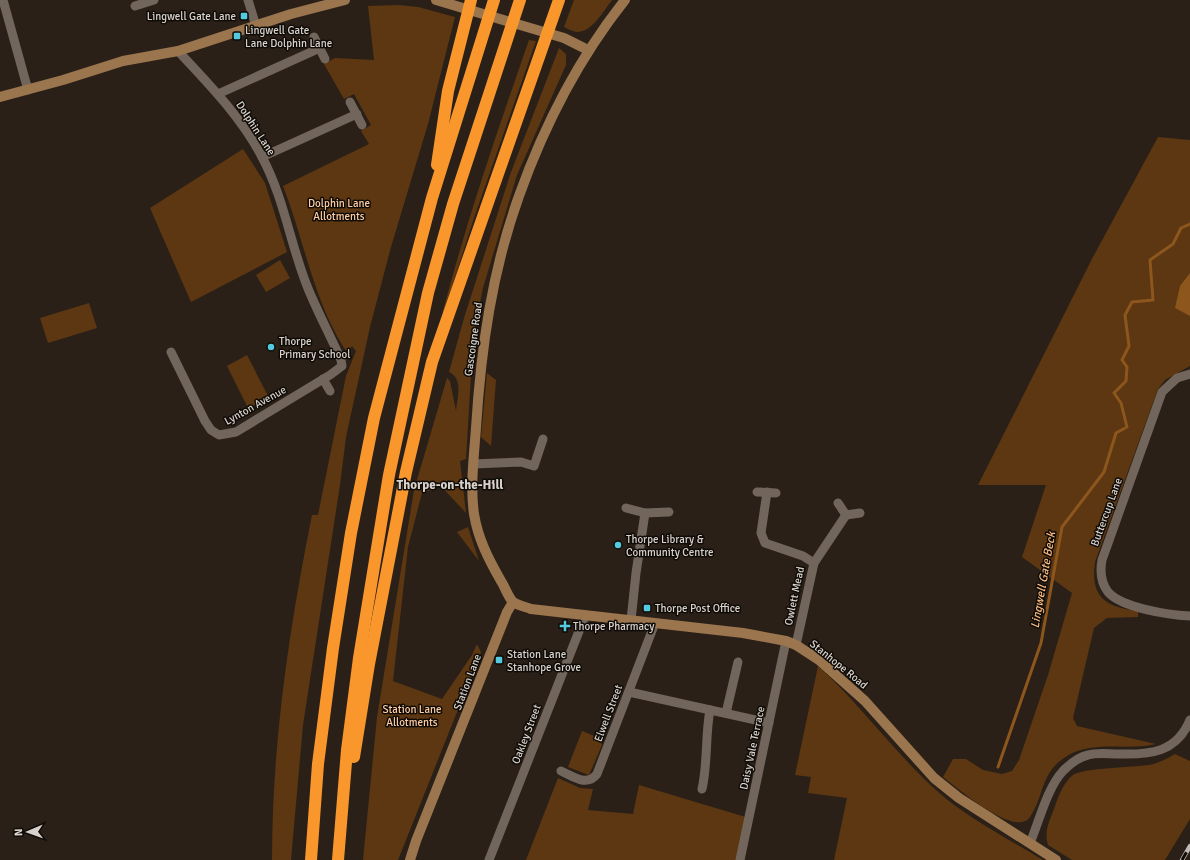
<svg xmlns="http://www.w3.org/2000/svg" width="1190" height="860" viewBox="0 0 1190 860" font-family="Signika,sans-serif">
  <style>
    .green { fill: #5c3711 }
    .water { fill: #8d561d }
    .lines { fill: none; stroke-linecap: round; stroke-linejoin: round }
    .stream { stroke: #8d561d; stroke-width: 3 }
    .street { stroke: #72665c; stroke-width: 9 }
    .secondary { stroke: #9a754e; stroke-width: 10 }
    .highway { stroke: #f9972d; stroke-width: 12 }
    .rail-casing { stroke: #c2bbb5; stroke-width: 4.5 }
    .rail { stroke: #0f0b07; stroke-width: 3; stroke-dasharray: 9; stroke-linecap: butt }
    .poi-dot { fill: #54cade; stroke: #0f0b07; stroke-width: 1.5 }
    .labels { text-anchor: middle; stroke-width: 3; stroke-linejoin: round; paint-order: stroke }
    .poi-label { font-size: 11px; fill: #d9d2cc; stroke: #0f0b07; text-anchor: start }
    .street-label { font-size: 11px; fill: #d9d2cc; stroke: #0f0b07 }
    .park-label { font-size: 11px; fill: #fecca2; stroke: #0f0b07 }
    .water-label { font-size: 12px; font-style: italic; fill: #fbba81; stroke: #0f0b07 }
    .quarter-label { font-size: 13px; font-weight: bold; fill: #d9d2cc; stroke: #0f0b07 }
  </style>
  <rect width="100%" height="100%" fill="#2a2018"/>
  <g class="green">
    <path d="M574,0H612C604,10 592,33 576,32C572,31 568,29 564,27Z"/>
    <path d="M399,5L418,7L455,17L428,124L391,247L370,327L346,437L340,485L303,725L291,860H272C272,744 289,629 312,515H318L320,505L346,376L356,351L352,346L348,352L344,348C313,298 304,240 283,186L369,144L361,131L371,125L354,94L344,99L324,64L335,58L374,60L368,6Z"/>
    <path d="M529,40L536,41L473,221L444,312L443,311C467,219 498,129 529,40Z"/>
    <path d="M559,48L566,54V65L517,175L483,288L476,322L471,375L466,459L460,461L466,513L437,482L434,489L422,493L408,547L393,681L442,699L472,655L477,644L481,652L398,860H363L377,717L414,490L447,378L450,381L456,411C457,398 464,379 449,372L464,318L511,172Z"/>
    <path d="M1158,137L1190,140V366L1165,380L1158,389L1095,562C1090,597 1105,607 1138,611V617L1107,618L1094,628L1073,718L1077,726L1156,744C1126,751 1094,740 1067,756C1040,772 1045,795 1030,817C1016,839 956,787 943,777L953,759H966L983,770L1002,774L1012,771L1019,760L1048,675L1072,593L1022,557L1046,485H978L1093,257Z"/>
    <polygon points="243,149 265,183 287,252 191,302 150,208"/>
    <polygon points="280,260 290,278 266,292 256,275"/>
    <polygon points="89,303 97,328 48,343 40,318"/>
    <polygon points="247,355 269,398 248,408 227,366"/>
    <polygon points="487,373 496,380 491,446 481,437"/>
    <polygon points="468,527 479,561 457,532"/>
    <path d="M818,666C860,704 893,751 936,790C967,818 1007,838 1043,860H834L847,798L808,793L811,777L795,775Z"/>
    <polygon points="582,731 599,738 602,745 589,775 568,767"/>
    <path d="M1175,754L1190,761V819L1165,860H1072L1048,845C1044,832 1049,822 1054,809C1058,797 1063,783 1073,775C1082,768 1136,767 1149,765C1159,763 1167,759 1175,754Z"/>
    <polygon points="558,778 580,788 593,789 588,810 633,814 639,785 749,818 740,860 526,860"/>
  </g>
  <polygon class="water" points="1190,273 1190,316 1175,308 1180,286"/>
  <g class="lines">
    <polyline class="stream" points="998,767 1041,643 1062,527 1104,472 1116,433 1127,427 1121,403 1114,393 1126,381 1127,367 1122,360 1129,346 1125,315 1132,302 1153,300 1150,260 1173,244 1181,228 1190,224"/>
    <g class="street">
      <polyline points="3,0 28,90"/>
      <polyline points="248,0 256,26"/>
      <polyline points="135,6 154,0"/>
      <polyline points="314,37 325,59"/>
      <polyline points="218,94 320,48"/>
      <polyline points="350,102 362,125"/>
      <polyline points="262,157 357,114"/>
      <path d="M171,352L205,421L211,430L219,435L236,432L330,375L342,366L341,360C330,335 317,311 307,286C290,243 284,198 262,157C241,117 209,84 178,51"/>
      <path d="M1190,374L1177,378L1162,392L1102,560C1100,571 1101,583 1108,592C1122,608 1169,615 1190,616"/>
      <polyline points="323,379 330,391"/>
      <polyline points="473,464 521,462 534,466 543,439"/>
      <polyline points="757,492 776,493"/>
      <polyline points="767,492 761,533 765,543 803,556 814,563"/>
      <polyline points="838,503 846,515 860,513"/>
      <polyline points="626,508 645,513 669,512"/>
      <polyline points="631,620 636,573 645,513"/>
      <polyline points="796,645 814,563 846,515"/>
      <polyline points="629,692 769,723"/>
      <polyline points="726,713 738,662"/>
      <path d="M561,771C574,777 587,787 597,774L655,623"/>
      <path d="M702,789C708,763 705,736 710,710"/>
      <path d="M1030,843C1039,822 1047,788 1063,771C1070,764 1079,757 1088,755C1098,752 1109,754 1119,754C1151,755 1177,752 1190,720"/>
      <polyline points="489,860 585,616"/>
      <polyline points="740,860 786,641"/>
    </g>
    <g class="secondary">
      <polyline points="436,0 564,38 588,50"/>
      <path d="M625,0C579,58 544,126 519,196C492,271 481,348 476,428C474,455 470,487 474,514C478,539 489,560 501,581C505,587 508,597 513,602C517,605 526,607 531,609L743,633L786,641L796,645L819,660L865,701L934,778L959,798L1056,860"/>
      <polyline points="0,97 63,80 123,61 178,51 291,14 345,0"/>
      <polyline points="410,860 416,841 507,612 513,602"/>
    </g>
    <g class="highway">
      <polyline points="437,165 448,91 471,0"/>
      <polyline points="354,757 369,664 406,472 432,362 559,0"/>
      <polyline points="311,860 318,764 333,648 351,533 374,418 432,198 494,0"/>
      <polyline points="338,860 347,750 359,658 389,475 428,293 453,204 520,0"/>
    </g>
    <g class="rail-casing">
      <polyline id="rail" points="1182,860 1190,846"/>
    </g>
    <use href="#rail" class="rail"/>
  </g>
  <g class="poi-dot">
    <rect x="240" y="12" width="8" height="8" rx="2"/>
    <rect x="233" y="32" width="8" height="8" rx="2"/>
    <circle cx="271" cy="347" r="4"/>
    <circle cx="618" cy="545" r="4"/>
    <rect x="643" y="604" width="8" height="8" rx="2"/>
    <path d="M563 620h4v4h4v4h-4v4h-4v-4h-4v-4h4z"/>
    <rect x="495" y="656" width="8" height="8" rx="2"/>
  </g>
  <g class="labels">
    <g class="poi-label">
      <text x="236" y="20" text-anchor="end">Lingwell Gate Lane</text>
      <text x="245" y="34">Lingwell Gate<tspan x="245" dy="13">Lane Dolphin Lane</tspan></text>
      <text x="279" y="345">Thorpe<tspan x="279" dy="13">Primary School</tspan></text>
      <text x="626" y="543">Thorpe Library &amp;<tspan x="626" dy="13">Community Centre</tspan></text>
      <text x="655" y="612">Thorpe Post Office</text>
      <text x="573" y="630">Thorpe Pharmacy</text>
      <text x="507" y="658">Station Lane<tspan x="507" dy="13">Stanhope Grove</tspan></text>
    </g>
    <g class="street-label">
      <text transform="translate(256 128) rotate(57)" y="4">Dolphin Lane</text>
      <text transform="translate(473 339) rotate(-82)" y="4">Gascoigne Road</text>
      <text transform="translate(255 405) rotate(-29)" y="4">Lynton Avenue</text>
      <text transform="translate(1106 512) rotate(-70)" y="4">Buttercup Lane</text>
      <text transform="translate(794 596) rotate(-78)" y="4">Owlett Mead</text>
      <text transform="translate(839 664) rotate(39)" y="4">Stanhope Road</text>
      <text transform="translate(467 682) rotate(-69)" y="4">Station Lane</text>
      <text transform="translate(608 713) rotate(-69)" y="4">Elwell Street</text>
      <text transform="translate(526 734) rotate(-69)" y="4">Oakley Street</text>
      <text transform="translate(752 748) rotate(-78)" y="4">Daisy Vale Terrace</text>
    </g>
    <g class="park-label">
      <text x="339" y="207">Dolphin Lane<tspan x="339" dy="13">Allotments</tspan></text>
      <text x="412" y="713">Station Lane<tspan x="412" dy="13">Allotments</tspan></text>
    </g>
    <g class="water-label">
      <text transform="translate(1043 580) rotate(-80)" y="4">Lingwell Gate Beck</text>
    </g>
    <g class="quarter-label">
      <text x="450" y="489">Thorpe-on-the-Hill</text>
    </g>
  </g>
  <g transform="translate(28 832) rotate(268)" stroke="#0f0b07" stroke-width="3" paint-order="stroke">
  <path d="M0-3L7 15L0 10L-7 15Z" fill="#d9d2cc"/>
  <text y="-6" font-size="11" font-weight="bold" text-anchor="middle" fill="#d9d2cc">N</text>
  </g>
</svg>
